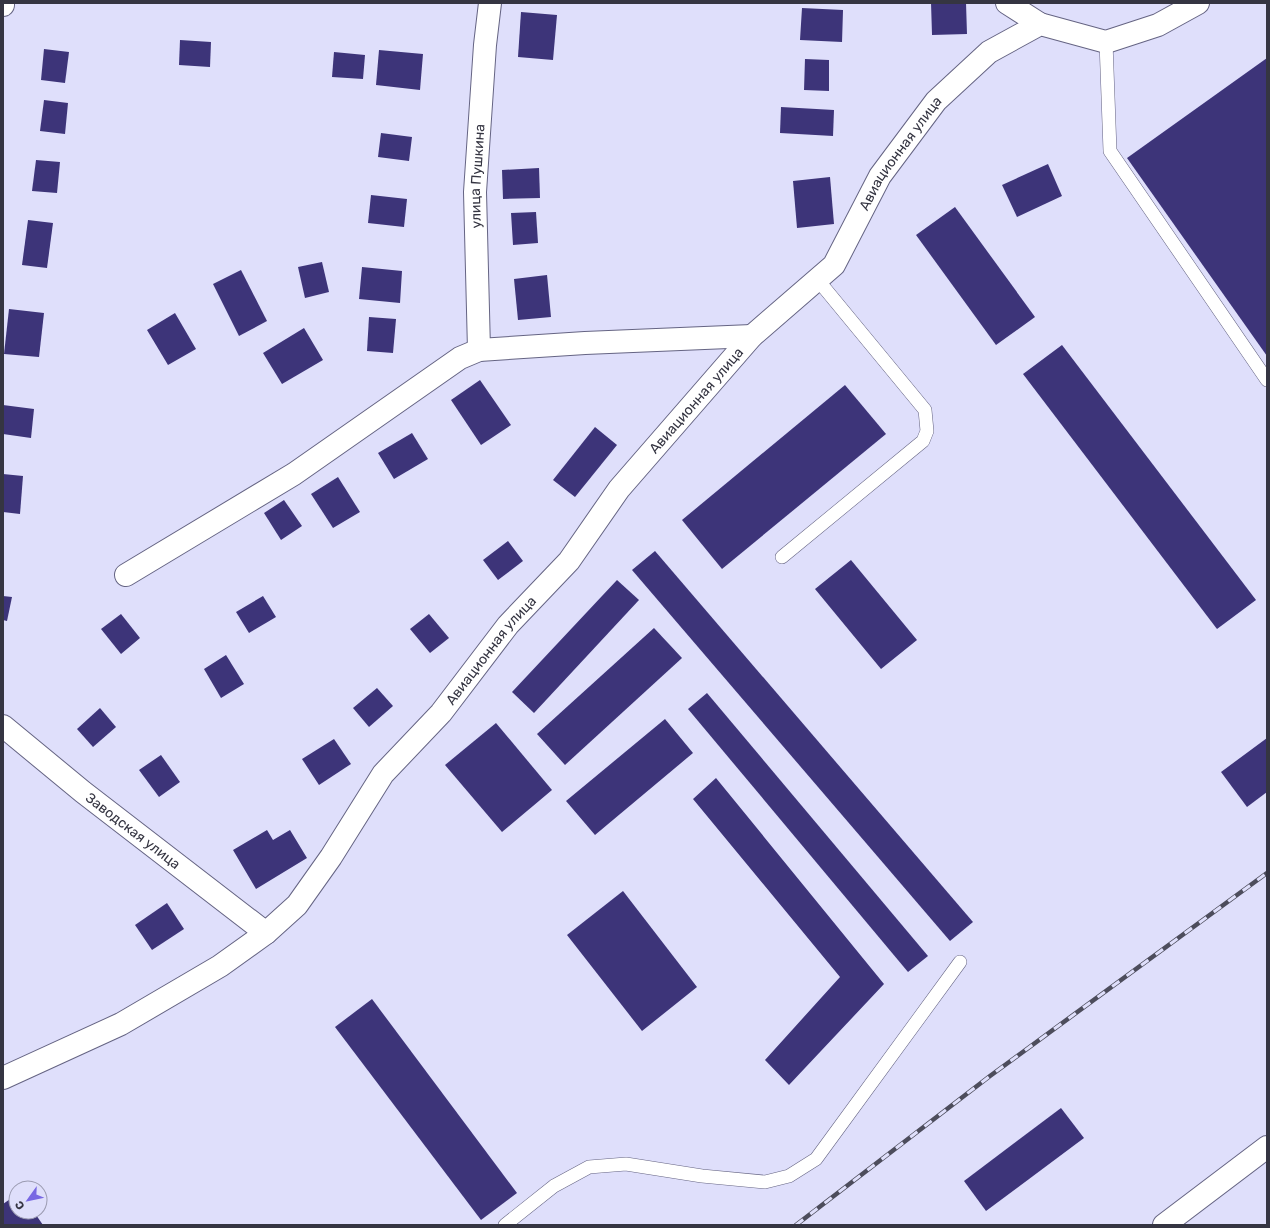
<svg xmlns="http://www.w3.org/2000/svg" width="1270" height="1228" viewBox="0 0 1270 1228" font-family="Rubik,sans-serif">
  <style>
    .building { fill: #3d3479 }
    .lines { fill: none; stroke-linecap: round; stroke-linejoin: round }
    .service-casing { stroke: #656483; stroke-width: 14 }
    .minor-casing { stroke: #656483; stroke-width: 24 }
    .service { stroke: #fff; stroke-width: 13 }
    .minor { stroke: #fff; stroke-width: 22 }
    .rail-casing { stroke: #4d4d5c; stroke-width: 4.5 }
    .rail { stroke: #dfdffb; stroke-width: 3; stroke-dasharray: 9; stroke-linecap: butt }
    .labels { text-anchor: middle; stroke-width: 4; stroke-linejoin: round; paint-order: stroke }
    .street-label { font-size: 14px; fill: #353542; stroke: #dfdffb }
  </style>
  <rect width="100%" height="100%" fill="#dfdffb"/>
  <g class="building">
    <polygon points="931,3 966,3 967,34 932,35"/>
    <polygon points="802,8 843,10 842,42 800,40"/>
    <polygon points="521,12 557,15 553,60 518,57"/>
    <polygon points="180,40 211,42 210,67 179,65"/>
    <polygon points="44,49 69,52 65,83 41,80"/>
    <polygon points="379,50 423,54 420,90 376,85"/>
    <polygon points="334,52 365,55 363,79 332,77"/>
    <polygon points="1267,58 1267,356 1127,158"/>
    <polygon points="805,59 829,60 829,91 804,90"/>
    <polygon points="44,100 68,103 65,134 40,131"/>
    <polygon points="781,107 834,110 833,136 780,133"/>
    <polygon points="381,133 412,137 409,161 378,157"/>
    <polygon points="36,160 60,162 57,193 32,191"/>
    <polygon points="1048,164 1062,196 1017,217 1002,185"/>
    <polygon points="539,168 540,198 503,199 502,170"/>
    <polygon points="830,177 834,224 797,228 793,181"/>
    <polygon points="371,195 407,199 404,227 368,223"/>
    <polygon points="955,207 1035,317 996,345 916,235"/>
    <polygon points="536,212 538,243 513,245 511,213"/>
    <polygon points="28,220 53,223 47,268 22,265"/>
    <polygon points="322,262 329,292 305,298 298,267"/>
    <polygon points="362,267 402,271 400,303 359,299"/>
    <polygon points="241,270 267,321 239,336 213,284"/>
    <polygon points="547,275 551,317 518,320 514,279"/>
    <polygon points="9,309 44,313 39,357 4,354"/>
    <polygon points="175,313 196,349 168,365 147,330"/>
    <polygon points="369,317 396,319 393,353 367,351"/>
    <polygon points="304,328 323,360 282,384 263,353"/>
    <polygon points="1062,345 1256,600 1217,629 1023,374"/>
    <polygon points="480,380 511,425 481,445 451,400"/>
    <polygon points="845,385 886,434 722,569 682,520"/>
    <polygon points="3,405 34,409 31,438 3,434"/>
    <polygon points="595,427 617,445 575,497 553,480"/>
    <polygon points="412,433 428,459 394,479 378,453"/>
    <polygon points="3,474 23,476 20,514 3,512"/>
    <polygon points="338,477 360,512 333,528 311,494"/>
    <polygon points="284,500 302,526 281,540 264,513"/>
    <polygon points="508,541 523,561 498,580 483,560"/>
    <polygon points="655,551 973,922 950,941 632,570"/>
    <polygon points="851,560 917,640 881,669 815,589"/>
    <polygon points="617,580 639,600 534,713 512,692"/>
    <polygon points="3,596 12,597 7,621 3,620"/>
    <polygon points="263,596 276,617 249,633 236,612"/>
    <polygon points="121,614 140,638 121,654 101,629"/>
    <polygon points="429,614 449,638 430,653 410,629"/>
    <polygon points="654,628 682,658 565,765 537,734"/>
    <polygon points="226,655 244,684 221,698 204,669"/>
    <polygon points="377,688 393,706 369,727 353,708"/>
    <polygon points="707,693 928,956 908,972 688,709"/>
    <polygon points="100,708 116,727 93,747 77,729"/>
    <polygon points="665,719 693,753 595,835 566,801"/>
    <polygon points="496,723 552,790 502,832 445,765"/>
    <polygon points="1267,738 1267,792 1247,807 1221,772"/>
    <polygon points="334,739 351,764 319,785 302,759"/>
    <polygon points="161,755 180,782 159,797 139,770"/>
    <polygon points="716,778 884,984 789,1085 765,1060 840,977 693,799"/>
    <polygon points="267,830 273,840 290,830 307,858 256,889 233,850"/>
    <polygon points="623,891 697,987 642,1031 567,935"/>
    <polygon points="167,903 184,929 152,950 135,925"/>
    <polygon points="372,999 517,1193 481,1220 335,1027"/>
    <polygon points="1061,1108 1084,1138 986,1211 964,1181"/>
    <polygon points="16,1195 16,1212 34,1212 43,1225 3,1225 3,1204"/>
  </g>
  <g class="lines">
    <g class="service-casing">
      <g id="service">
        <polyline points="1106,42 1110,151 1267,380"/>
        <polyline points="782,557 923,441 927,431 925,410 817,279"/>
        <polyline points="505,1225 554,1186 589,1167 626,1164 702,1176 765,1182 789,1176 816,1159 960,962"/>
      </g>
    </g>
    <g class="minor-casing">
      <g id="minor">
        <polyline points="1007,3 1040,24"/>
        <polyline points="3,5 3,3"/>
        <path id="s1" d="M479,350L475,192L485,45L490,3"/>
        <polyline points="126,575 294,474 460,358 479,350 585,343 752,336"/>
        <path id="s2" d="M3,726L83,792L266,933"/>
        <path id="s3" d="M3,1078L121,1024L220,966L266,933L297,905L331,857L383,774L441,713L508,625L569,561L619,489L752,336L834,265L880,176L936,101L989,52L1040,24L1106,42L1158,25L1198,3"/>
        <polyline points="1164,1225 1267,1147"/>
      </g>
    </g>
    <use href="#service" class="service"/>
    <use href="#minor" class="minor"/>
    <g class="rail-casing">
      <polyline id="rail" points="796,1225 990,1076 1267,873"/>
    </g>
    <use href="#rail" class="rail"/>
  </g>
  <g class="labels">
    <g class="street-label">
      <text dy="5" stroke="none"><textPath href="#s3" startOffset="1312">Авиационная улица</textPath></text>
      <text dy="5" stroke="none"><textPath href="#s1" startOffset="174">улица Пушкина</textPath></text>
      <text dy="5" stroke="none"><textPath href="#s3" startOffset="988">Авиационная улица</textPath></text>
      <text dy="5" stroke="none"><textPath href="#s3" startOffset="664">Авиационная улица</textPath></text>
      <text dy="5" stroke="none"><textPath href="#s2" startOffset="167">Заводская улица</textPath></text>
    </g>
  </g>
  <rect width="1270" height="1228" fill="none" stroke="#353542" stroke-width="8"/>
  <g transform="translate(28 1200) rotate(237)"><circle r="19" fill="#dfdffb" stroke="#9b9bb1"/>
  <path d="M0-3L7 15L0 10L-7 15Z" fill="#7868e3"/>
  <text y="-6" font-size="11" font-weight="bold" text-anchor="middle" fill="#353542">С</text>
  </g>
</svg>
